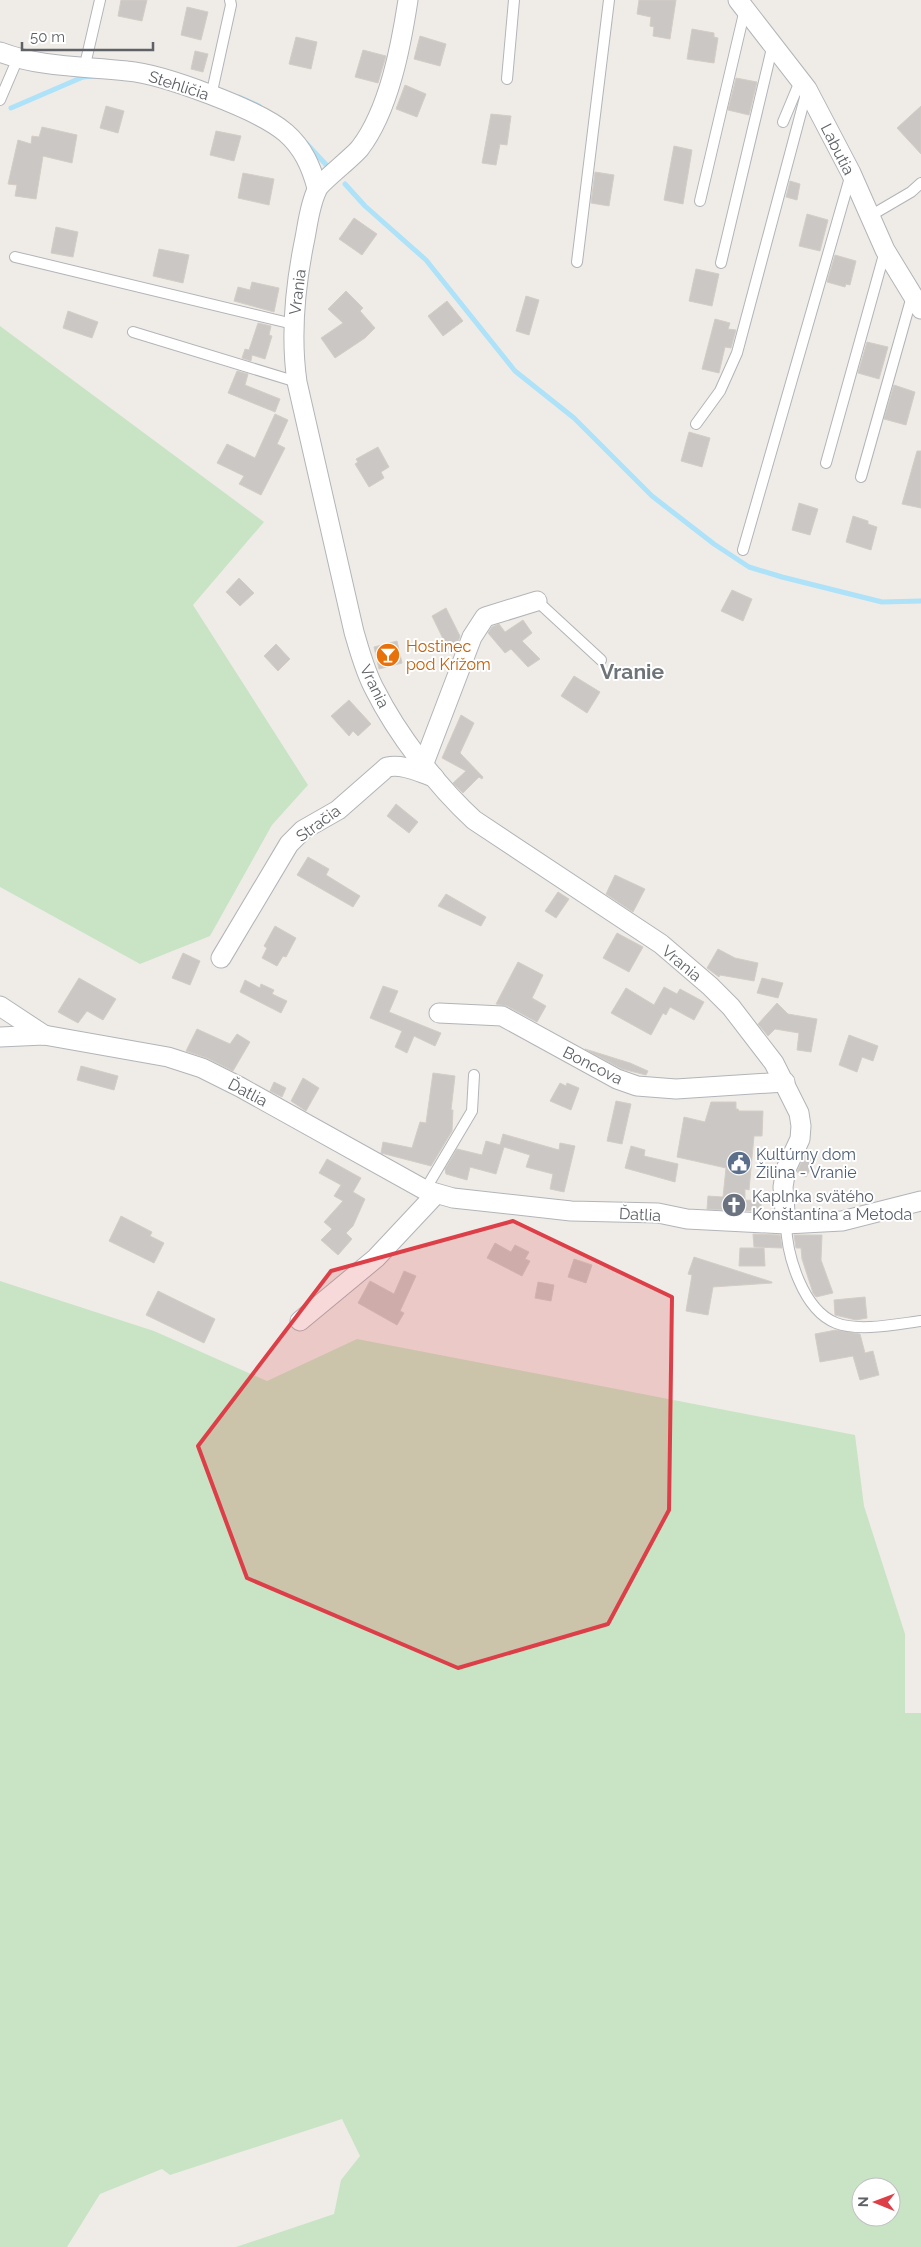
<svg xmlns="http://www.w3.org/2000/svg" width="921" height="2247" viewBox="0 0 921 2247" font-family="Raleway,sans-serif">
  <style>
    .green { fill: #c9e4c5; fill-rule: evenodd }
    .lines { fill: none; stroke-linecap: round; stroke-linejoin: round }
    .stream { stroke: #ade2f9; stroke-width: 5 }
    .building { fill: #cbc7c4; stroke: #d3cdc5 }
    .lane-casing { stroke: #b2b4b8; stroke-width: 12 }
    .street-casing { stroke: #b2b4b8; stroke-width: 21 }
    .lane { stroke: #fff; stroke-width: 10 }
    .street { stroke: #fff; stroke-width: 19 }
    .marked { fill: #dc3f48; fill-opacity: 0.2; stroke: #dc3f48; stroke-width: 4; stroke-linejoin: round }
    .labels { text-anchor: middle; stroke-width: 4; stroke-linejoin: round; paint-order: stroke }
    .street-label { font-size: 16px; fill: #5e6266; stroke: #fff }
    .food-label { font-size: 16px; fill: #c56008; stroke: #fff; text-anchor: start }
    .service-label { font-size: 16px; fill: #4e5e75; stroke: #fff; text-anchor: start }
    .worship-label { font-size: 16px; fill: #5b616d; stroke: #fff; text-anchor: start }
    .district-label { font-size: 21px; font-weight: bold; fill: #6f7478; stroke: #fff }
  </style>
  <rect width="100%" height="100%" fill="#efece7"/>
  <g class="green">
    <polygon points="0,326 264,522 193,605 308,785 272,825 210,936 140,964 0,887"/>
    <path d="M0,1281L154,1331L267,1381L357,1339L855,1435L864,1506L905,1634V1713H921V2247H236L334,2214L341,2180L360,2156L342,2119L170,2175L162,2169L100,2194L67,2247H0ZM861,2187H891V2217H861Z"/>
  </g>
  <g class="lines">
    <g class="stream">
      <polyline points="239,97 259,106"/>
      <polyline points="11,108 83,77 94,76"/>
      <polyline points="306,143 331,170"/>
      <polyline points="345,184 365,206 426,260 515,371 574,418 652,496 714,544 749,567 782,577 882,602 921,601"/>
    </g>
  </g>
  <g class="building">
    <polygon points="121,0 147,0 142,21 118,16"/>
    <polygon points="639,0 676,0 670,39 653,36 654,27 650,26 651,17 637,14"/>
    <polygon points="187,7 208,12 201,40 181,35"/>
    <polygon points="692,29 714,33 714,37 718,38 714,63 687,59"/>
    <polygon points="420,36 446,44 440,66 414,59"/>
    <polygon points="296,37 317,42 311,69 289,64"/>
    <polygon points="363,50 386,56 378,83 355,77"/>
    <polygon points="195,51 208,54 203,72 191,69"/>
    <polygon points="736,78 757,82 749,115 728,110"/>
    <polygon points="405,85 426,94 417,117 396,109"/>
    <polygon points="106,106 124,111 118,133 100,128"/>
    <polygon points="921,106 921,154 897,128"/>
    <polygon points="491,114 511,116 507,145 500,144 496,165 482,163"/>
    <polygon points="42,127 77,135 72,163 43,156 36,199 15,196 17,185 8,184 18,140 31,144 32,136 39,137"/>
    <polygon points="216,131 241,136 234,161 210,155"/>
    <polygon points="674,146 692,150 683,204 664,200"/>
    <polygon points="595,172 614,175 609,206 591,203"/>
    <polygon points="243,173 274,179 269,205 238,198"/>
    <polygon points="790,181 800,184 797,200 786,197"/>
    <polygon points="807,214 828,220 820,251 799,246"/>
    <polygon points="354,218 377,234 362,255 339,239"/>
    <polygon points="56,227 78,232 73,257 51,253"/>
    <polygon points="159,249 189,255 183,283 153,276"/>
    <polygon points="835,255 856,261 850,285 846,284 845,287 827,282"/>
    <polygon points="696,269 719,274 712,306 689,301"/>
    <polygon points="252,282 279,288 274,312 234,301 238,287 250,290"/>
    <polygon points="346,291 363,308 360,311 375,328 365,338 335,358 321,338 343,323 328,309"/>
    <polygon points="526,296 539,300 529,335 516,331"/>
    <polygon points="447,301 463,321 443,336 428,316"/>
    <polygon points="68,311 98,322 92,338 63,328"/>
    <polygon points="715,319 730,323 728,329 736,330 731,348 725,347 719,373 702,369"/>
    <polygon points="258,323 271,326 269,335 272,336 265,359 252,355 251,361 242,358 245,349 249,350"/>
    <polygon points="867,342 888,347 879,379 858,373"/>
    <polygon points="237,371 248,374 245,385 280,399 275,412 228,393"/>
    <polygon points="894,385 915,392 906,425 884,419"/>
    <polygon points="275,414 288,420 277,444 285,448 261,495 239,484 244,476 217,463 227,444 255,458"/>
    <polygon points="689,432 710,438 702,467 681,461"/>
    <polygon points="378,447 389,467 381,472 384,478 369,487 355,464 358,462 356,459"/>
    <polygon points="917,451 921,451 921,508 902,504"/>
    <polygon points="799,503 818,509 810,535 792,530"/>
    <polygon points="853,516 868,521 868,524 877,527 871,550 846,542"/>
    <polygon points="239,578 254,593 240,606 226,592"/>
    <polygon points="732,590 752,599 743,621 721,611"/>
    <polygon points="446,608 460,636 457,644 448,649 432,616"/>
    <polygon points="523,620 532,633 522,641 540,659 528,667 511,649 505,653 488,633 492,627 499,624 505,632"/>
    <polygon points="397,641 402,663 379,669 374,647"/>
    <polygon points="276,644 290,659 278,671 264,656"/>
    <polygon points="574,676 600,692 587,713 561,696"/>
    <polygon points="349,700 371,724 358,736 353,731 349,736 331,716"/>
    <polygon points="461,715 474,723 460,753 483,777 482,779 479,777 463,793 453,783 466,771 442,758"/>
    <polygon points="396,804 418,822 409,833 387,816"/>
    <polygon points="308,857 329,869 326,875 360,896 353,907 297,875"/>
    <polygon points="615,875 645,889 633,912 606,894"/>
    <polygon points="558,892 569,899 556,918 545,911"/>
    <polygon points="446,894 486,917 481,926 438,906"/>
    <polygon points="275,926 296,938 286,957 283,956 277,966 262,958 267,948 264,946"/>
    <polygon points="617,933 643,947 629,972 603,958"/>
    <polygon points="718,949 735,958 758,963 754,981 720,975 719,977 707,968"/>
    <polygon points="183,953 200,961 190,985 172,978"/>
    <polygon points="518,962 543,975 532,998 546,1006 537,1022 507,1006 496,1004"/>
    <polygon points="79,978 116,999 103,1020 87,1011 78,1023 58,1012"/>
    <polygon points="762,978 783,983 778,998 757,993"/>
    <polygon points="245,980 260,988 261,984 274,990 272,994 287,1001 281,1013 240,992"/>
    <polygon points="383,986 398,991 389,1012 441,1033 435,1046 414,1036 407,1053 395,1047 402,1031 370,1018"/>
    <polygon points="664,987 677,994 680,989 704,1002 694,1020 670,1007 666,1015 663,1013 651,1035 611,1013 626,988 654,1005"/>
    <polygon points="777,1003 788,1014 817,1019 811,1052 797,1050 799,1033 775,1029 768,1036 758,1024"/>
    <polygon points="197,1029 230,1044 237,1034 250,1042 233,1071 207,1058 186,1051"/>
    <polygon points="849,1035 878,1046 873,1061 862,1057 857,1072 839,1065"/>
    <polygon points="585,1049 630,1063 648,1071 646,1075 622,1069"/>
    <polygon points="81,1066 118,1076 114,1090 77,1080"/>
    <polygon points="433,1073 455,1076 451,1110 453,1110 452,1131 431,1166 381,1153 383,1142 412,1148 420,1122 426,1123"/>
    <polygon points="303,1078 319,1088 306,1111 291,1101"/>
    <polygon points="274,1082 286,1088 282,1097 270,1091"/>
    <polygon points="560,1083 566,1086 567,1083 579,1088 571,1110 550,1101"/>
    <polygon points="616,1101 631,1104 622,1144 607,1141"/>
    <polygon points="711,1102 736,1102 736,1109 738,1109 739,1111 763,1111 762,1136 754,1136 749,1190 745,1189 745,1200 761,1201 761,1211 707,1209 708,1196 723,1197 726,1168 677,1157 684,1117 705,1122"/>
    <polygon points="503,1134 559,1150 560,1143 575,1146 564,1192 550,1189 553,1174 526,1167 530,1155 504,1147 496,1174 470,1167 467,1180 446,1174 445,1169 457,1149 482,1155 486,1141 500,1145"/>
    <polygon points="631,1146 645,1150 644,1156 678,1164 675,1182 625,1168"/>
    <polygon points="806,1152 817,1157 806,1177 797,1172"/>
    <polygon points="327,1159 361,1178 353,1192 365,1199 353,1226 346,1233 352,1239 338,1255 321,1240 332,1229 324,1222 343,1201 334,1196 341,1185 319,1173"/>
    <polygon points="121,1216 152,1232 150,1236 164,1243 154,1263 109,1241"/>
    <polygon points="753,1234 780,1235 782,1248 754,1247"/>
    <polygon points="794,1235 822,1235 821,1260 833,1293 816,1297 813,1293 802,1259 801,1248 796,1248"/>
    <polygon points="495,1243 511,1252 515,1245 529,1252 525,1259 530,1261 522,1276 487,1258"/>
    <polygon points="740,1248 764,1248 765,1266 739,1266"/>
    <polygon points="694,1257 772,1282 772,1283 713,1287 708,1315 686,1311 692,1275 688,1274"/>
    <polygon points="574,1259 592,1265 586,1283 568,1277"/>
    <polygon points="404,1271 416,1276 400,1311 404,1313 397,1325 358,1303 370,1281 394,1294"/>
    <polygon points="538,1282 554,1285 551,1301 535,1298"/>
    <polygon points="158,1291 215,1319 204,1343 146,1315"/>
    <polygon points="865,1297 867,1318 856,1320 835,1315 834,1300"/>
    <polygon points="836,1330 860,1334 865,1353 873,1351 879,1375 860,1380 853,1356 820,1362 815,1334"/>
  </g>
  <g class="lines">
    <g class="lane-casing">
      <g id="lane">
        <polyline points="84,69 100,0"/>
        <polyline points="507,79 514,0"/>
        <polyline points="211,96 231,5 230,0"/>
        <polyline points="0,100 18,58"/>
        <polyline points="783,122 801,79"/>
        <polyline points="700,201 745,9"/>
        <polyline points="870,216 911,192 921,183"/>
        <polyline points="15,257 293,324"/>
        <polyline points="577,262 609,0"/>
        <polyline points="721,263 773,44"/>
        <polyline points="133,332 297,382"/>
        <polyline points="696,424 720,391 737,353 807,90"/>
        <polyline points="826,463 885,251"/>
        <polyline points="861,477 912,296"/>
        <polyline points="743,550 851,174"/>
        <polyline points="537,601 601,660"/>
        <polyline points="425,1190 472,1111 474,1075"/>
        <path d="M786,1224C787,1256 803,1310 836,1323C859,1332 897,1324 921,1321"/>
      </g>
    </g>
    <g class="street-casing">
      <g id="street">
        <path d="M408,0C401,46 389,110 360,148C351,159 320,182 317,190C310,204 308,222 305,238C295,286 290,333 297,382L354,632C360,652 365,672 375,690C397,734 437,786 474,820L661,944L710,986L731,1007L774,1063L799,1113L801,1126L800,1139L786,1169L783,1187L786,1224"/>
        <polyline points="738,0 807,89 851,173 885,250 921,309"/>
        <path d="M0,52C42,68 84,66 127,71C163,74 260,110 286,133C303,148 311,166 317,188"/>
        <polyline points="424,763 472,637 485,617 537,601"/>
        <path d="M221,958L289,844L303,830L338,810L387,767C404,764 418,772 434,777"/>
        <polyline points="0,1006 44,1035"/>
        <polyline points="439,1013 502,1016 617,1079 637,1086 676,1089 785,1082"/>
        <polyline points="0,1037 44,1035 168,1057 202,1068 240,1087 425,1190 453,1198 571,1211 658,1213 687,1219 786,1224 842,1221 921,1201"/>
        <polyline points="300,1321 376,1258 436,1194"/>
      </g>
    </g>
    <use href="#lane" class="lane"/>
    <use href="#street" class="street"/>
  </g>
  <path class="marked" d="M513,1221L672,1297L669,1510L608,1624L458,1668L247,1578L198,1446L331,1271Z"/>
  <defs>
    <g id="bar-disc" transform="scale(1.25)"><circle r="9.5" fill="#e8710a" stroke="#fff"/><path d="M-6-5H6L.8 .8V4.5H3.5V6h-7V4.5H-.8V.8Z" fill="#fff"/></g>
    <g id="civic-disc" transform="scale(1.25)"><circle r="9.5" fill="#5c6f8a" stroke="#fff"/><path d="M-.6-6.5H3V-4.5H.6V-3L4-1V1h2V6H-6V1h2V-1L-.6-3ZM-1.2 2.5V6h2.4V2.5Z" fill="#fff"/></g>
    <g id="church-disc" transform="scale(1.25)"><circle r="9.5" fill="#6b7280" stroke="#fff"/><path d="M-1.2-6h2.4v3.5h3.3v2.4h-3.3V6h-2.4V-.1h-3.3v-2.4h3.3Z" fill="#fff"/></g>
  </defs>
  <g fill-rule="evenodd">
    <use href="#bar-disc" x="388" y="655"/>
    <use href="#civic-disc" x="739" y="1163"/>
    <use href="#church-disc" x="734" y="1205"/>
  </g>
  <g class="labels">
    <g class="street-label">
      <text transform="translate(179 85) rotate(18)" y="6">Stehličia</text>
      <text transform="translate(838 149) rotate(63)" y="6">Labutia</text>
      <text transform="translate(297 292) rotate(-83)" y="6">Vrania</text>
      <text transform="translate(375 686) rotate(64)" y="6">Vrania</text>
      <text transform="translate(318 823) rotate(-36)" y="6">Stračia</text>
      <text transform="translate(682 963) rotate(40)" y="6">Vrania</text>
      <text transform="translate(593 1065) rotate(27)" y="6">Boncova</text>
      <text transform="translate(248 1092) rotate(28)" y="6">Ďatlia</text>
      <text transform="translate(640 1214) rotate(3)" y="6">Ďatlia</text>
    </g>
    <g class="food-label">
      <text x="406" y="652">Hostinec<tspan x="406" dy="18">pod Krížom</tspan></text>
    </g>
    <g class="service-label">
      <text x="756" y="1160">Kultúrny dom<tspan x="756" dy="18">Žilina - Vranie</tspan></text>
    </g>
    <g class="worship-label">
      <text x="752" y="1202">Kaplnka svätého<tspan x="752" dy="18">Konštantína a Metoda</tspan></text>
    </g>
    <g class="district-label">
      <text x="632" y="679">Vranie</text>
    </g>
  </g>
  <g transform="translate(876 2202) rotate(271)"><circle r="24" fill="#ffffff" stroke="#bfc0c2"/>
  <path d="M0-4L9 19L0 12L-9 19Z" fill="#dc3f48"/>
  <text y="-8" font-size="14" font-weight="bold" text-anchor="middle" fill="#5e6266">N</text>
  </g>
  <path d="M22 42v8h131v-8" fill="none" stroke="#5e6266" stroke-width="2.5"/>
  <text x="30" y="42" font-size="15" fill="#5e6266" stroke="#ffffff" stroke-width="4" paint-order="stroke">50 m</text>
</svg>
